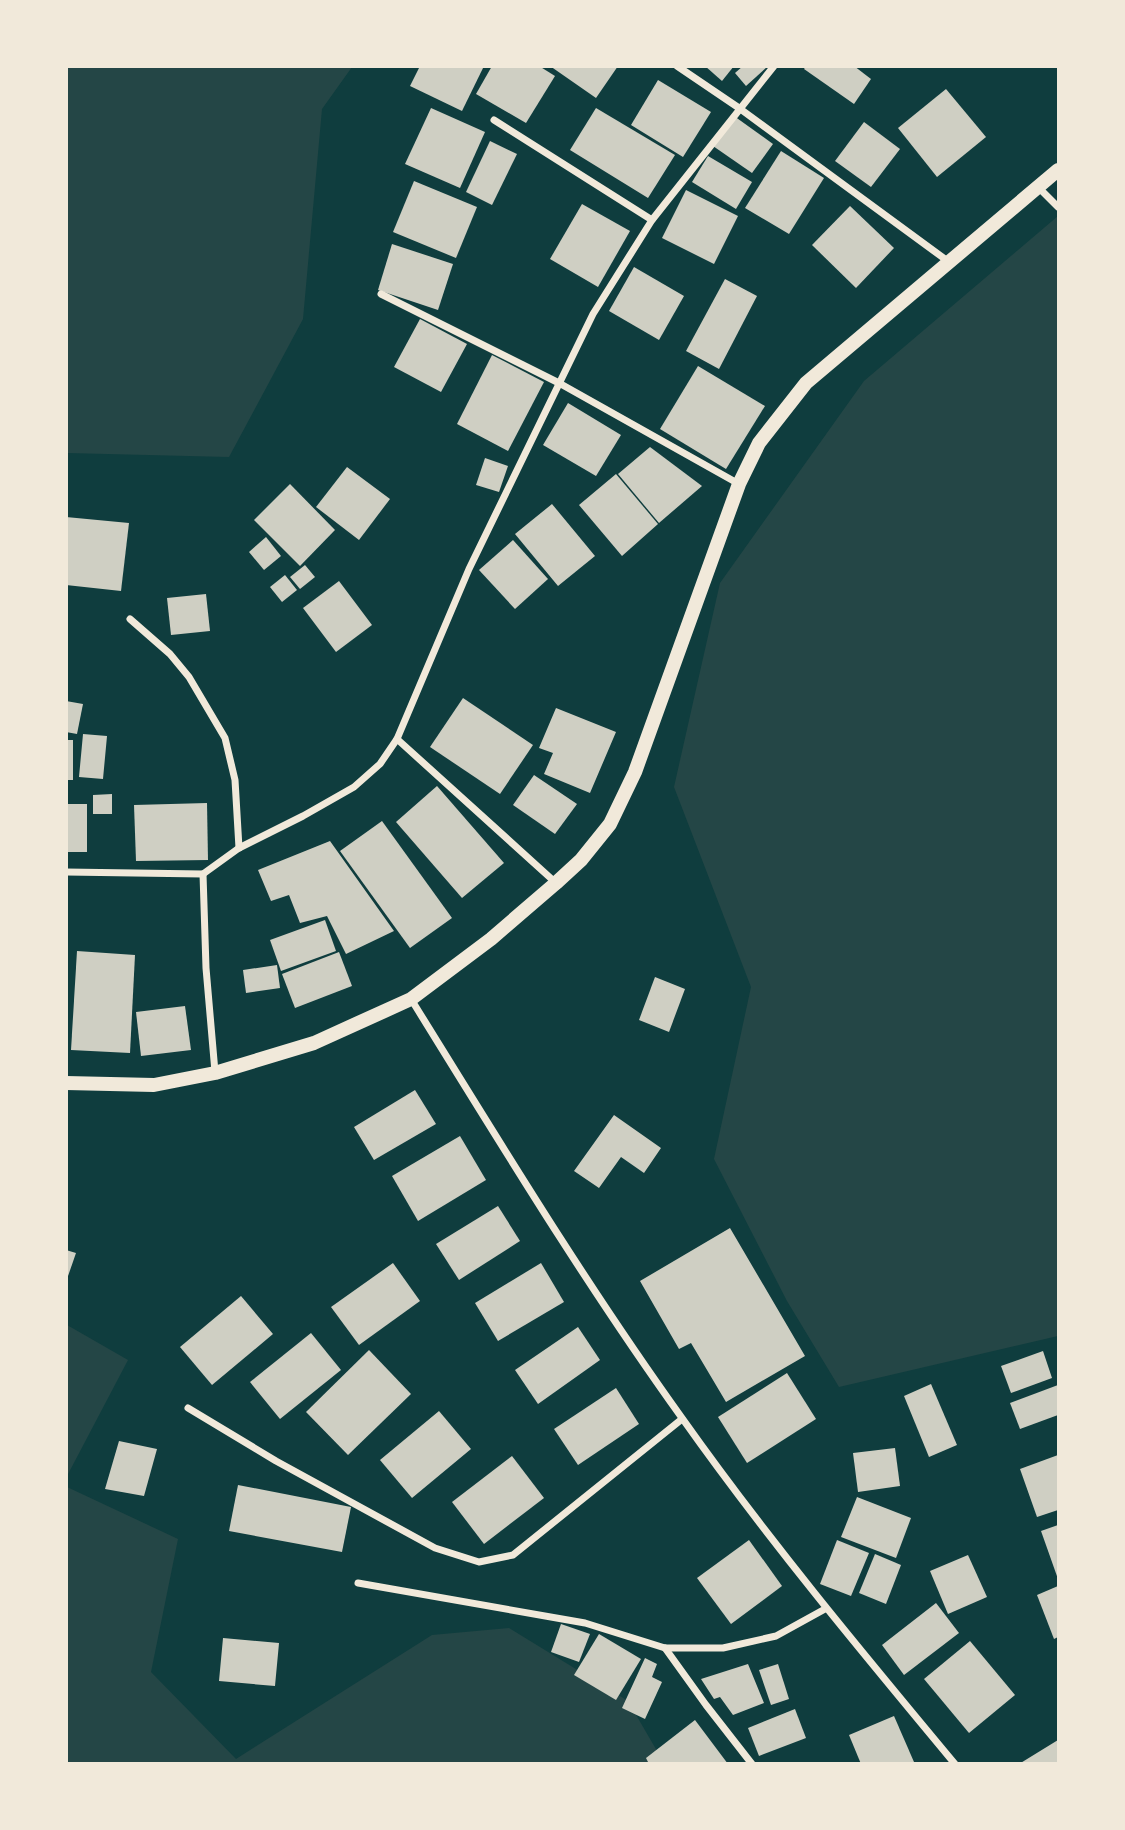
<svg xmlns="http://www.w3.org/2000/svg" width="1125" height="1830" viewBox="0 0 1125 1830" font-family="'Source Serif 4',serif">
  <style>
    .green { fill: #244646 }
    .building { fill: #cfcfc3 }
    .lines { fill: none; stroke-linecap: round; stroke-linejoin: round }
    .minor { stroke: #f1e9da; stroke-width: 7 }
    .secondary { stroke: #f1e9da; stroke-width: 14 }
  </style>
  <rect width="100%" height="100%" fill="#0f3d3e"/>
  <g class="green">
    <polygon points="67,66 352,67 322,109 303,319 229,457 67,453"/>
    <polygon points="1058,216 1058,1336 839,1387 787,1301 714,1159 751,987 674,787 720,583 864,381"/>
    <polygon points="67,1325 128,1360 67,1476"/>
    <polygon points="67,1487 178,1539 151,1672 236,1759 432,1635 509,1628 628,1701 664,1763 67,1764"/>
  </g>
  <g class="building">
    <polygon points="420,66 484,66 462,111 410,86"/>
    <polygon points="492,66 539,66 555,76 526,123 476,94"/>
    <polygon points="550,66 618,66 596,98"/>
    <polygon points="705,66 734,66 722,81"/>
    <polygon points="743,66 768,66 746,86 735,73"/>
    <polygon points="806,66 854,66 871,79 854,104 804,69"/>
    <polygon points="658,80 711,112 683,157 631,125"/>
    <polygon points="946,89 986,137 937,177 898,128"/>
    <polygon points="431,108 485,132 460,188 405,164"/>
    <polygon points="596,108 675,155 648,198 570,150"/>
    <polygon points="734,116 773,144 752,173 713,146"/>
    <polygon points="864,122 900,149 871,187 835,161"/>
    <polygon points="490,141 517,154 492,205 466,192"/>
    <polygon points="781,151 824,178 789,234 745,208"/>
    <polygon points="708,156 752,182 736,209 692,182"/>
    <polygon points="414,181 477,207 456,258 393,232"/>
    <polygon points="686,190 738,216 714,264 662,238"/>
    <polygon points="582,204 630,231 598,287 550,259"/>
    <polygon points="850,206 894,248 856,288 812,245"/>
    <polygon points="392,244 453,264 438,310 378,290"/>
    <polygon points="634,267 684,296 659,340 609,311"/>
    <polygon points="725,279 757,296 719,369 686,351"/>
    <polygon points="420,319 467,344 441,392 394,367"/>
    <polygon points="492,355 544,382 508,451 457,424"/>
    <polygon points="698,366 765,406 726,469 660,429"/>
    <polygon points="568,403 621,435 596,476 543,445"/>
    <polygon points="650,447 702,486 659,523 618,474"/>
    <polygon points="485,458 508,466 499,492 476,485"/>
    <polygon points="347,467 390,499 359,540 316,507"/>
    <polygon points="616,474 658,524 622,556 579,505"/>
    <polygon points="290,484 335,530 300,566 254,520"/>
    <polygon points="552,504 595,556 558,586 515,534"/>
    <polygon points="66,517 129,523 121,591 66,585"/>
    <polygon points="266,537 281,556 264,570 249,552"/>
    <polygon points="513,540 548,579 515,609 479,570"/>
    <polygon points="305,565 315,577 300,589 290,577"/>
    <polygon points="285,575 297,590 282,602 270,587"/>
    <polygon points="339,581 372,625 336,652 303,608"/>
    <polygon points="206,594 210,631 171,635 167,598"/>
    <polygon points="463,698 533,745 500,794 430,747"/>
    <polygon points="66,701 83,704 77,734 66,732"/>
    <polygon points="556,708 616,732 590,793 544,774 553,753 539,748"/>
    <polygon points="83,734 107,736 103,779 79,777"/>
    <rect x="66" y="740" width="7" height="40"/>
    <polygon points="534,775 577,804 555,834 513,805"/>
    <polygon points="437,786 504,863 462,898 396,822"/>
    <polygon points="112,794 112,814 93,814 93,795"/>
    <polygon points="207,803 208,860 136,861 134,805"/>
    <rect x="66" y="804" width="21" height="48"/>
    <polygon points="382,821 452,918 410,948 340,851"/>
    <polygon points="330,841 394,931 346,954 327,916 300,923 289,895 271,901 258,870"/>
    <polygon points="325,920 336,951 281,971 270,940"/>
    <polygon points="77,951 135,955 130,1053 71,1050"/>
    <polygon points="339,952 352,986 295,1008 282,974"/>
    <polygon points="277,965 280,988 246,993 243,970"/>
    <polygon points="655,977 685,989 669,1032 639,1020"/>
    <polygon points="185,1006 191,1050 141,1056 136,1012"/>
    <polygon points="415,1090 436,1124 374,1160 354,1127"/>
    <polygon points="614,1115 661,1148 644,1173 621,1157 599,1188 574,1171"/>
    <polygon points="460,1136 486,1180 418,1221 392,1176"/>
    <polygon points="498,1206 520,1241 459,1280 436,1244"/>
    <polygon points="730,1228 805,1356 726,1402 691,1343 679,1349 640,1281"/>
    <polygon points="66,1250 76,1253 67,1279 66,1279"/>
    <polygon points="393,1263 420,1301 359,1345 331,1307"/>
    <polygon points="541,1263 564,1302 498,1341 475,1303"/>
    <polygon points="241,1296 273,1334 212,1385 180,1347"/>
    <polygon points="578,1327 600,1360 538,1404 515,1370"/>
    <polygon points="311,1333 341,1370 280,1419 250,1382"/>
    <polygon points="369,1350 411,1394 348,1455 306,1412"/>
    <polygon points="1043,1351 1052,1378 1011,1393 1001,1366"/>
    <polygon points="787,1373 816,1419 747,1463 718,1417"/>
    <polygon points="931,1384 957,1445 929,1457 904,1396"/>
    <polygon points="1058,1385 1058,1415 1020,1429 1010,1403"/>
    <polygon points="616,1388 639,1424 578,1465 554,1429"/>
    <polygon points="439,1411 471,1449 412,1498 380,1460"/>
    <polygon points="119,1441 157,1449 144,1496 105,1489"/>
    <polygon points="895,1448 900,1486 858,1492 853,1453"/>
    <polygon points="1058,1455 1058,1510 1037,1517 1020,1469"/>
    <polygon points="512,1456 544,1498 484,1544 452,1502"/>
    <polygon points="238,1485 351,1507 342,1552 229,1531"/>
    <polygon points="857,1497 911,1518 896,1558 841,1537"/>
    <polygon points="1058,1525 1058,1579 1041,1531"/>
    <polygon points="749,1540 782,1586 731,1624 697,1578"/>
    <polygon points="837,1540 869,1553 851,1596 820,1584"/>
    <polygon points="875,1554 901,1565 886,1604 859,1593"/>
    <polygon points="968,1555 987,1597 948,1614 930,1571"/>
    <polygon points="1058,1586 1058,1637 1054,1639 1037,1595"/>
    <polygon points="936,1603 959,1633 904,1675 882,1645"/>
    <polygon points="561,1624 590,1634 579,1662 551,1652"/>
    <polygon points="599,1634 641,1659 616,1700 574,1675"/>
    <polygon points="223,1638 279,1643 275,1686 219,1681"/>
    <polygon points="970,1641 1015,1695 969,1733 924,1679"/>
    <polygon points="645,1658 657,1664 652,1677 662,1682 645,1719 622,1708"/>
    <polygon points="748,1664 764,1703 733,1715 720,1697 714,1699 701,1679"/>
    <polygon points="778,1664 789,1699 771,1705 759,1670"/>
    <polygon points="795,1709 806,1738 759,1756 748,1728"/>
    <polygon points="894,1716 914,1762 861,1764 849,1735"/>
    <polygon points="695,1720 728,1764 649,1764 646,1758"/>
    <polygon points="1058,1740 1058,1764 1019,1764"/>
  </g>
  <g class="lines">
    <g class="minor">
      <polyline points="677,66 739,108 949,262"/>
      <polyline points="494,120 652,220"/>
      <polyline points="1039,188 1058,207"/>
      <polyline points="381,294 559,383 739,484"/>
      <polyline points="130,619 170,654 189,677 225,738 235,780 239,848"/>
      <polyline points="397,739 556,883"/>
      <polyline points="66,872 203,874 239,848 303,816 354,787 380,764 397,739 469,569 593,314 652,220 774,66"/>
      <polyline points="203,874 206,968 215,1072"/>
      <path d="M411,999C499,1141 585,1283 682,1418C767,1538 861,1651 955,1764"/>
      <polyline points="188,1408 276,1461 435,1548 479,1562 513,1555 682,1419"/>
      <polyline points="358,1583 585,1623 665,1648 723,1648 776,1636 825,1609"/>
      <polyline points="665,1648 706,1705 752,1764"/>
    </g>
    <polyline class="secondary" points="66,1083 154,1085 215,1073 314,1043 411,999 491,939 556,883 581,860 610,824 635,772 739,484 759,443 806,383 1058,170"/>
  </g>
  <rect width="1125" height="1830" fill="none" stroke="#f1e9da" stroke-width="136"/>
</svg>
